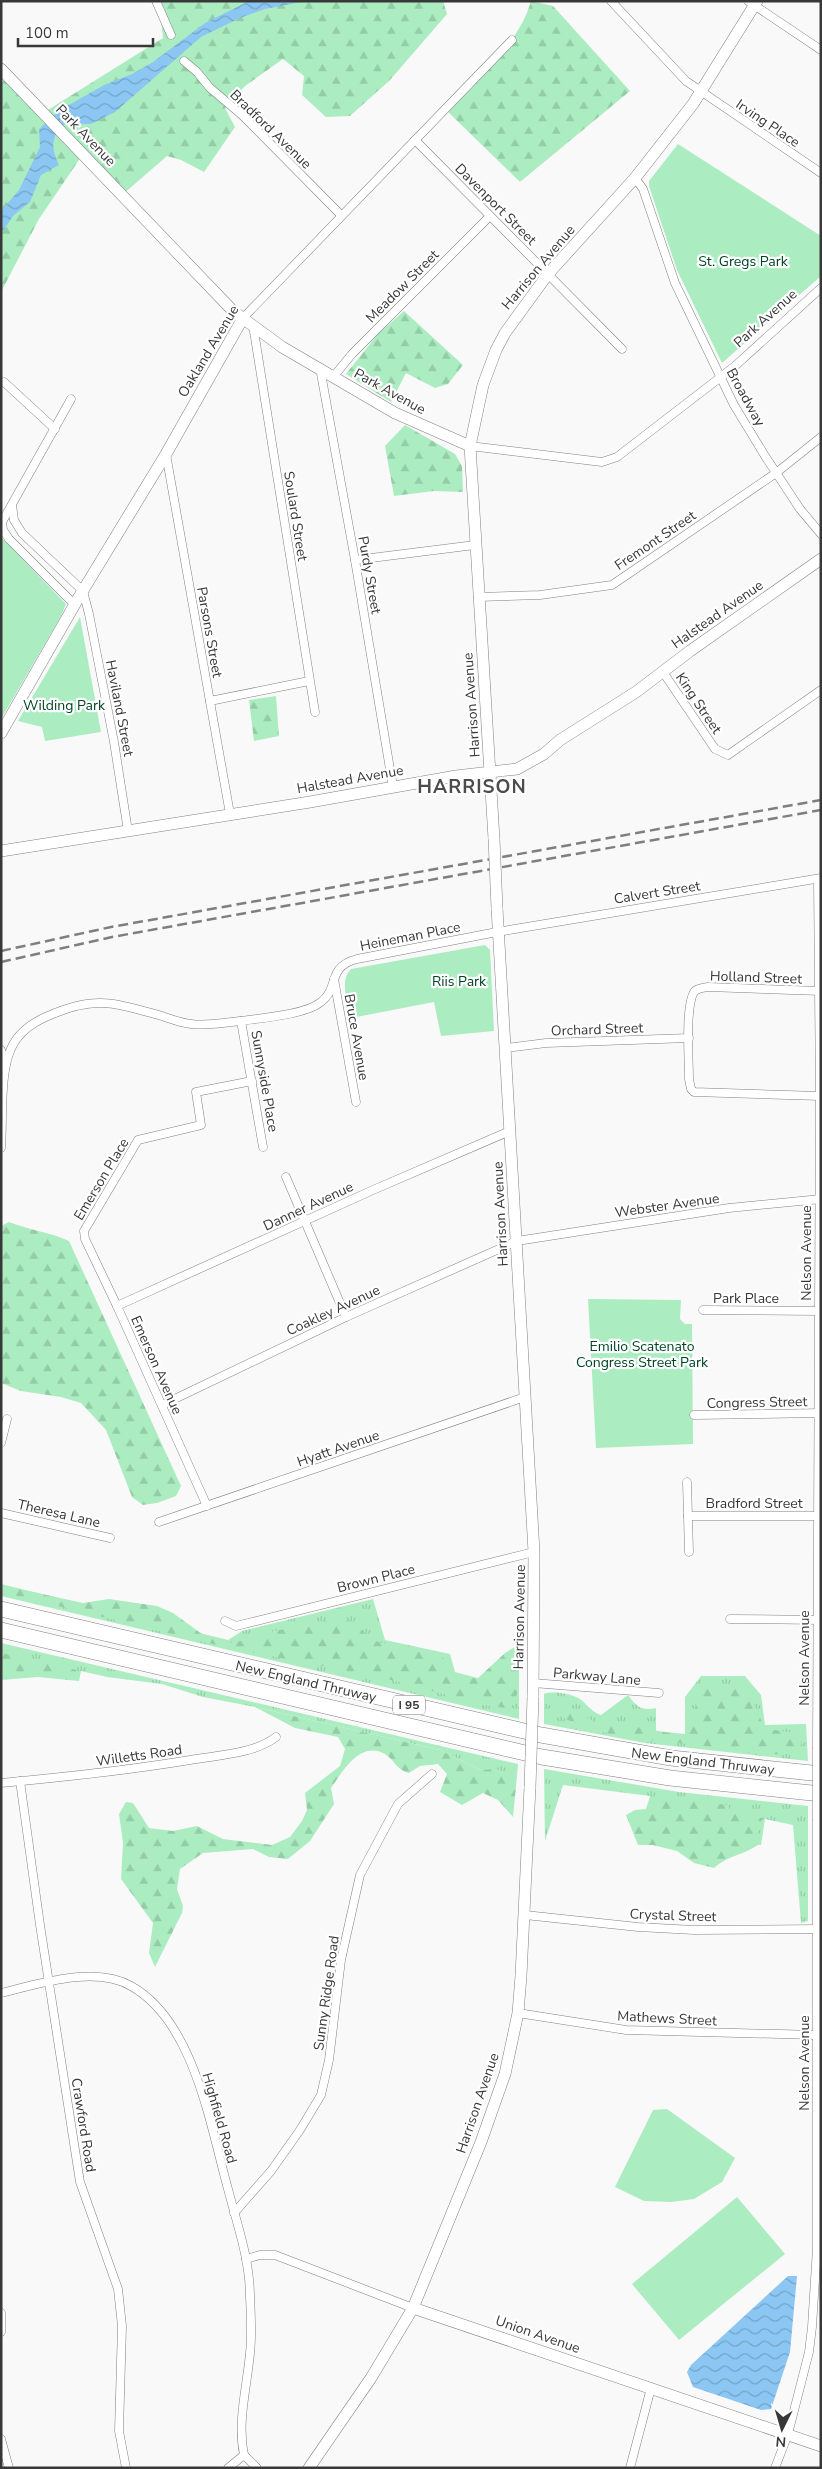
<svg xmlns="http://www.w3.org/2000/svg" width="822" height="2469" viewBox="0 0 822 2469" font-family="'Nunito Sans',sans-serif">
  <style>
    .grass { fill: url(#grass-tufts) }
    .forest { fill: url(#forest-firs) }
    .green { fill: #abedc0 }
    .water { fill: url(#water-waves) }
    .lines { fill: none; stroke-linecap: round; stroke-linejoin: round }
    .street-casing { stroke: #818183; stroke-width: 9 }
    .secondary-casing { stroke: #818183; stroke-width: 12 }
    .highway-casing { stroke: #818183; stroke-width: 16 }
    .street { stroke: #fff; stroke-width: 8 }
    .secondary { stroke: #fff; stroke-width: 11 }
    .highway { stroke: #fff; stroke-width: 15 }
    .rail { stroke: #7f7f80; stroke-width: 2.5; stroke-dasharray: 10 5; stroke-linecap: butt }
    .street-bridge-casing { stroke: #818183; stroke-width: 9; stroke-linecap: butt }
    .secondary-bridge-casing { stroke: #818183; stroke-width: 12; stroke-linecap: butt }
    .street-bridge { stroke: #fff; stroke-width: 8 }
    .secondary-bridge { stroke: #fff; stroke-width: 11 }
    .labels { text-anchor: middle; stroke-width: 4.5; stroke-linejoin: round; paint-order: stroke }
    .shield { fill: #fff; stroke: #747474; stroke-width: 1 }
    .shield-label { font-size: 12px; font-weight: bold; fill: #383839 }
    .street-label { font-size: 14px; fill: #383839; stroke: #fff }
    .park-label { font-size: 14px; fill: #004423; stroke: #fff }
    .district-label { font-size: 19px; font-weight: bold; letter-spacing: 1px; fill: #4c4c4d; stroke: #fff }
  </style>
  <defs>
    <pattern id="grass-tufts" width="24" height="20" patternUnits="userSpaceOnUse" patternTransform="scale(1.25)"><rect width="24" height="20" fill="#abedc0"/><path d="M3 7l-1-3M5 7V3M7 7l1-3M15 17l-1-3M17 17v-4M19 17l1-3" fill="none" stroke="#94cca6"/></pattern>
    <pattern id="forest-firs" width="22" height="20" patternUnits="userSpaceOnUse" patternTransform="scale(1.25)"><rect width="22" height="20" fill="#abedc0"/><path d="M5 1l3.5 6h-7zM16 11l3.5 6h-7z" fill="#94cca6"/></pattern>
    <pattern id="water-waves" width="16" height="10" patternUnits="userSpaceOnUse" patternTransform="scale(1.25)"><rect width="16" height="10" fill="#8cc7f4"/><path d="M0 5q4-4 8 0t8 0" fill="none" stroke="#73a3c7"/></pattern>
  </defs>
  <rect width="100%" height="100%" fill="#f9f9fa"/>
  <g class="grass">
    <polygon points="1,1584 228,1640 242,1631 373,1599 385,1640 450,1654 455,1672 519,1689 519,1719 1,1596"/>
    <polygon points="1,1643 518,1764 517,1776 481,1770 440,1750 255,1707 203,1697 162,1684 107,1677 81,1671 79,1681 38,1677 1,1680"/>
    <path d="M701,1676H745L761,1695L765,1725L806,1724L808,1761L645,1743L544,1724V1694C551,1691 568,1693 576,1697C586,1701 590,1712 601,1715L628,1695C637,1707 641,1711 656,1708V1731L685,1734V1697Z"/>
    <polygon points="544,1769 679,1792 808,1806 808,1921 801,1923 793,1825 765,1819 761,1845 639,1833 650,1796 563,1785 545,1841"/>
  </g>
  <g class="forest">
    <polygon points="156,1 443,1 447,14 390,80 350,116 326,117 302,95 304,76 283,59 245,86 225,108 235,127 204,172 181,160 167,156 122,195 83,154 39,219 1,292 1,83 8,76 43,113 163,38 160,9"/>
    <path d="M531,1L553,6L630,91L520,182L445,109C476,77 519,45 531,1Z"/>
    <polygon points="404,311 463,365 448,384 435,388 406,373 391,402 346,374 378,334"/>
    <polygon points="405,425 455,454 462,466 463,492 434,491 394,496 385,446"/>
    <polygon points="276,696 279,736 254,741 249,700"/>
    <path d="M9,1222C29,1230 50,1232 69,1241L181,1486L176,1496L157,1503L143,1505L132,1497L106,1430L81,1403L61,1397L21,1391L1,1383V1226Z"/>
    <polygon points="1,1585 83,1603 109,1599 157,1606 173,1613 206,1637 226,1643 241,1641 255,1635 329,1620 354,1621 371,1640 443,1658 449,1664 456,1679 478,1678 505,1653 519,1644 519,1689 512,1706 506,1708 489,1706 380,1677 229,1648 1,1592"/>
    <polygon points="1,1653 77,1670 74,1677 1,1677"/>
    <path d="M717,1684C724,1685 734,1686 741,1689C754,1696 757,1717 767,1729L796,1733L802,1743L795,1753C762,1757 728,1750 696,1745C649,1739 596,1738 555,1713L559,1709L565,1710L608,1726L627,1725L684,1736L691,1723L700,1690Z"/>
    <path d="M255,1707L440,1750L481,1770L496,1769L517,1776L513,1817L498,1800L483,1793L462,1805L440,1792L447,1774L438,1764L420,1766L409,1773C395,1769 395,1760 385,1754C360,1740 343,1771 331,1788L334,1804L310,1841L288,1859L269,1857L253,1849L203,1853L180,1869L177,1889L183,1906L182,1913L155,1967L149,1953L153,1923L121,1879L123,1843L119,1814L126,1802L133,1803L149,1828L173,1831L197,1826L223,1839L272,1845L290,1837L302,1821L307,1810L305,1793L340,1766L345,1749L338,1737L295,1728Z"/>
    <path d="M651,1796L728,1805L729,1809L751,1817L764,1818L759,1824L758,1845C743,1855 727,1856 714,1868L694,1863L677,1851L653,1845H638L626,1815L635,1810L646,1809Z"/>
  </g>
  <g class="green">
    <polygon points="678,144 821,236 821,276 722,363 677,270 649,186 649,181"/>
    <polygon points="1,537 66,604 61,616 1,719"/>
    <polygon points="80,617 101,732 45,741 42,727 18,721"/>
    <path d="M485,945L490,950L494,1031L441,1036L434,1002L351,1018C348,1004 339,980 351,969Z"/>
    <polygon points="588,1299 681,1300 680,1319 685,1324 692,1324 693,1444 596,1448"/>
    <polygon points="667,2109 735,2158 722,2182 694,2199 671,2202 644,2201 615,2187 653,2110"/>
    <polygon points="737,2197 785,2254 679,2340 632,2284"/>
  </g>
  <g class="water">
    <path d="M249,1H306L265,9L240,18L201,37L115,112L91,124H65C50,138 51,147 59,165L41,175L30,202L13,216L1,234V211L19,190L40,147L39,129L60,110L104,85L132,74L153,62L205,23Z"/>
    <polygon points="788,2276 797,2276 790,2352 771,2409 761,2410 693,2387 687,2372 691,2365"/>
  </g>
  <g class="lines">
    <g class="street-casing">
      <g id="street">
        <polyline points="156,1 171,35"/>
        <polyline points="611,1 686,81 821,173"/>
        <polyline points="748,1 821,50"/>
        <polyline points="184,61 197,72 210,88 242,115 341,215"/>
        <polyline points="415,140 622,349"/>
        <polyline points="635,178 643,189 675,283 734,405 765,456 800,509 821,534"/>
        <polyline points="243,318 512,40"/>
        <polyline points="253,325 315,712"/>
        <polyline points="320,368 355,560 393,787"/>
        <polyline points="334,376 352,354 490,216"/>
        <polyline points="4,382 55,429"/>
        <polyline points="71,399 2,522 3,530 9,539 75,605"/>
        <polyline points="470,446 602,462 617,457 735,366 821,288"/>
        <polyline points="166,454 230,814"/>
        <polyline points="12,505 14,520 22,533 83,591 89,614 114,742 128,831"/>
        <polyline points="355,560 475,545"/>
        <polyline points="478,597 540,595 612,585 776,473 821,437"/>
        <polyline points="663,672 715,749 728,755 821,690"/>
        <polyline points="210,701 309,681"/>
        <polyline points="334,979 356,1102"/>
        <polyline points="241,1021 263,1147"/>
        <polyline points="506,1048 546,1043 689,1038"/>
        <polyline points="1,1050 6,1064"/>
        <path d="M820,1096L694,1092L691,1089L689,1079C689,1060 685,1007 694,992C697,988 703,988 708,987L821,991"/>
        <path d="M1,1148C3,1121 0,1078 9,1054C15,1035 31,1023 48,1016C96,995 114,1003 162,1016C171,1019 181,1023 191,1024C206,1026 225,1023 240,1021C261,1018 305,1015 321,1002C340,988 326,967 357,959L497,932L821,878"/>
        <polyline points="286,1177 346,1317"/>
        <polyline points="117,1306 373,1190 510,1131"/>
        <polyline points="703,1310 818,1311"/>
        <polyline points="162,1405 346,1317 517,1241 729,1208 821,1199"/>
        <polyline points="694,1415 821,1413"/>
        <polyline points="1,1443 7,1419"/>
        <polyline points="687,1482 689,1552"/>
        <polyline points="207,1506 117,1306 85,1239 84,1231 138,1140 201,1125 196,1092 252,1081"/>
        <polyline points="1,1513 110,1538"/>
        <polyline points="688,1516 821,1516"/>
        <polyline points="159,1522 525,1397"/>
        <polyline points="730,1619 821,1620"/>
        <polyline points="225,1621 236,1626 534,1552"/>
        <polyline points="533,1683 659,1693"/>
        <polyline points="817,1747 820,1096 818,879"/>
        <polyline points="20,1781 40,1925 80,2182 118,2289 122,2326 119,2431 126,2468"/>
        <path d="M1,1783C66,1777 131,1770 196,1759C222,1755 255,1753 276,1737"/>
        <polyline points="525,1915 638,1927 694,1930 821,1929"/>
        <path d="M1,1993C38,1984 95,1965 131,1986C194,2021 210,2125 228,2189C237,2224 250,2260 250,2297C251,2315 252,2335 250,2353C247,2387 237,2422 244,2455"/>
        <polyline points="518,2013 626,2030 816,2035"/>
        <polyline points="234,2213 271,2171 300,2130 321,2095 329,2060 341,1960 360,1875 398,1804 432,1774"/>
        <polyline points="246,2259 260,2255 275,2255 413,2308"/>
        <polyline points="1,2313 1,2332"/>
        <polyline points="1,2439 9,2468"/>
        <polyline points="244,2455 257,2468"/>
        <polyline points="228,2468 244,2455"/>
        <polyline points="630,2468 651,2388"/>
        <polyline points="775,2468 788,2434 809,2352 812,2327 817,2248 817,1821"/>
      </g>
    </g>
    <g class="secondary-casing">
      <g id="secondary">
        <polyline points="1,69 233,311 282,347 395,413 470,446"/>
        <polyline points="1,733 79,597 166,454 243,318"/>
        <polyline points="494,839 470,446 483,385 496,350 505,333 548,274 635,178 693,104 757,1"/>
        <polyline points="1,851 310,802 456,776 517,769 544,754 560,740 636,692 690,651 821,559"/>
        <polyline points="497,908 534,1552 533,1697"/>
        <polyline points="413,2308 821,2446"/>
        <polyline points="309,2468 371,2378 413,2308 481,2142 505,2074 518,2013 521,1976 530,1787"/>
      </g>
    </g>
    <g class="highway-casing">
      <g id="highway">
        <polyline points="1,1609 541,1735 671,1758 821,1774"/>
        <polyline points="1,1630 542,1757 670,1778 821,1794"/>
      </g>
    </g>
    <use href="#street" class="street"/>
    <use href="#secondary" class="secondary"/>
    <use href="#highway" class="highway"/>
    <g class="rail">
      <polyline points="1,951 111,927 821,800"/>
      <polyline points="1,962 112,937 821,810"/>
    </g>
    <g class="street-bridge-casing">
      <polyline id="street-bridge" points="817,1747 817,1821"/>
    </g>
    <g class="secondary-bridge-casing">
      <g id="secondary-bridge">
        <polyline points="494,839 497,908"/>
        <polyline points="530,1787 533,1697"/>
      </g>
    </g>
    <use href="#street-bridge" class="street-bridge"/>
    <use href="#secondary-bridge" class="secondary-bridge"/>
  </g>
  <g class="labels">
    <rect class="shield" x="393" y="1695.5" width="32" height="19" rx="4"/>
    <g class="shield-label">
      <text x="409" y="1709">I 95</text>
    </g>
    <g class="street-label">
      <text transform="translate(768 123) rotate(34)" y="5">Irving Place</text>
      <text transform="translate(271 129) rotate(44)" y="5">Bradford Avenue</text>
      <text transform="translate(86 135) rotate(46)" y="5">Park Avenue</text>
      <text transform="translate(496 204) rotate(45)" y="5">Davenport Street</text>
      <text transform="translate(538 267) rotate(-50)" y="5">Harrison Avenue</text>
      <text transform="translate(402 286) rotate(-45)" y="5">Meadow Street</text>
      <text transform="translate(765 318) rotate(-42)" y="5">Park Avenue</text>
      <text transform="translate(208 351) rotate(-59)" y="5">Oakland Avenue</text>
      <text transform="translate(390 391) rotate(29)" y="5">Park Avenue</text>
      <text transform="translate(746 397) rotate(61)" y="5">Broadway</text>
      <text transform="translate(296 516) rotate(81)" y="5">Soulard Street</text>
      <text transform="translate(655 540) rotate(-34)" y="5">Fremont Street</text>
      <text transform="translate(370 575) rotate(80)" y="5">Purdy Street</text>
      <text transform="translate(717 614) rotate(-35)" y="5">Halstead Avenue</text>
      <text transform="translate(210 632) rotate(80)" y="5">Parsons Street</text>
      <text transform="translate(699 703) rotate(56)" y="5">King Street</text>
      <text transform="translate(471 705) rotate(-94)" y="5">Harrison Avenue</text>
      <text transform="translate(120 708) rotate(79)" y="5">Haviland Street</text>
      <text transform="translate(350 779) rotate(-10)" y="5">Halstead Avenue</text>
      <text transform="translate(657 892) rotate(-9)" y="5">Calvert Street</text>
      <text transform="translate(410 936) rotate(-11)" y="5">Heineman Place</text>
      <text transform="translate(756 977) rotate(2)" y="5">Holland Street</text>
      <text transform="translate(597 1029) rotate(-2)" y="5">Orchard Street</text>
      <text transform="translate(357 1037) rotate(80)" y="5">Bruce Avenue</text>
      <text transform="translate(265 1081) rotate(80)" y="5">Sunnyside Place</text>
      <text transform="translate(101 1179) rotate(-59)" y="5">Emerson Place</text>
      <text transform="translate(667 1205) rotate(-8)" y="5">Webster Avenue</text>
      <text transform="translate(308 1206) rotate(-25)" y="5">Danner Avenue</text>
      <text transform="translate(500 1214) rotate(-93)" y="5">Harrison Avenue</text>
      <text transform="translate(806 1253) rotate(-90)" y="5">Nelson Avenue</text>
      <text x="746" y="1303">Park Place</text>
      <text transform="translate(333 1310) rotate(-25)" y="5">Coakley Avenue</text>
      <text transform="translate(157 1365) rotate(66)" y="5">Emerson Avenue</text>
      <text transform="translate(757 1402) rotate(-1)" y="5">Congress Street</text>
      <text transform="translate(338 1448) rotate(-19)" y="5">Hyatt Avenue</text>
      <text x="754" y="1508">Bradford Street</text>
      <text transform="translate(59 1513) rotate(13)" y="5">Theresa Lane</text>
      <text transform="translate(376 1578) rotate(-14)" y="5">Brown Place</text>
      <text transform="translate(519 1617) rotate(-89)" y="5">Harrison Avenue</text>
      <text transform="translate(804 1658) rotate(-90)" y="5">Nelson Avenue</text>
      <text transform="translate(597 1676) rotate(5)" y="5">Parkway Lane</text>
      <text transform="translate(306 1681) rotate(13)" y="5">New England Thruway</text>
      <text transform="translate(139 1755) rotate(-8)" y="5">Willetts Road</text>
      <text transform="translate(703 1761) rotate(7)" y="5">New England Thruway</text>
      <text transform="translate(673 1915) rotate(2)" y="5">Crystal Street</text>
      <text transform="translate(326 1993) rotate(-82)" y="5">Sunny Ridge Road</text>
      <text transform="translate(667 2018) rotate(3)" y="5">Mathews Street</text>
      <text transform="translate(804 2063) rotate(-90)" y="5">Nelson Avenue</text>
      <text transform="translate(477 2103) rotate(-71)" y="5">Harrison Avenue</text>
      <text transform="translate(220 2118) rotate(74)" y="5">Highfield Road</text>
      <text transform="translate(84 2125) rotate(81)" y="5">Crawford Road</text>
      <text transform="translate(538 2334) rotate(19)" y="5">Union Avenue</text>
    </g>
    <g class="park-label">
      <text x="743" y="266">St. Gregs Park</text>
      <text x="64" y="710">Wilding Park</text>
      <text x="459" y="986">Riis Park</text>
      <text x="642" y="1351">Emilio Scatenato<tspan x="642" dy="16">Congress Street Park</tspan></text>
    </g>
    <g class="district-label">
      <text x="472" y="793">HARRISON</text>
    </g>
  </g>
  <rect width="822" height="2469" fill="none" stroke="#383839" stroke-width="5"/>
  <g transform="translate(782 2429) rotate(185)" stroke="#ffffff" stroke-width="4" paint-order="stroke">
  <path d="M0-4L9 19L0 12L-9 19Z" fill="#383839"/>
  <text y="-8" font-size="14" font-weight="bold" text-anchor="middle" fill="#383839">N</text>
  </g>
  <path d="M18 38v8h135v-8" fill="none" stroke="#383839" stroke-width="2.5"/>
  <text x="25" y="38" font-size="15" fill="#383839" stroke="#ffffff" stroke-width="4" paint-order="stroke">100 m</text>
</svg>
